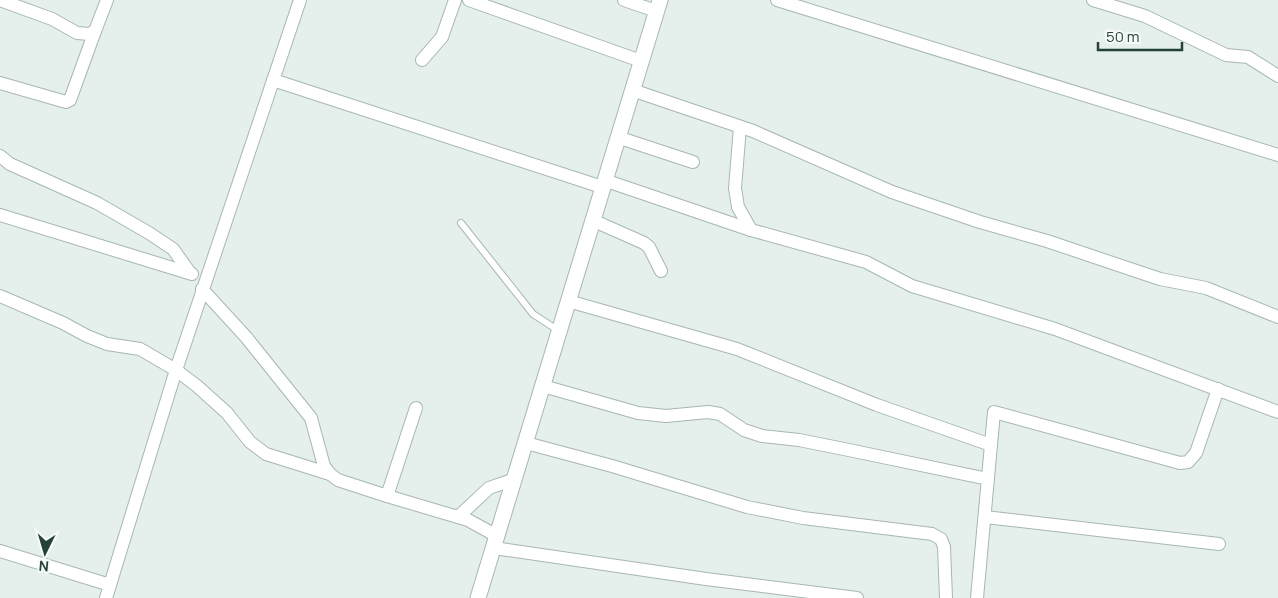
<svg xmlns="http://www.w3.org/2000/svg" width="1278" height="598" viewBox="0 0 1278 598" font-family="Manrope,sans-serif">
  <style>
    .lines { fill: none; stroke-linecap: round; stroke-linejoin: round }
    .service-casing { stroke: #a7b7b2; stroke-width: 8 }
    .minor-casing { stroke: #a7b7b2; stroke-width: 14 }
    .tertiary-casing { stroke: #a7b7b2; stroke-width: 17 }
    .service { stroke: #fff; stroke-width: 6 }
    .minor { stroke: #fff; stroke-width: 12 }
    .tertiary { stroke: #fff; stroke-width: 15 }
  </style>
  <rect width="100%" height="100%" fill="#e5efeb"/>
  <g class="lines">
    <g class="service-casing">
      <polyline id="service" points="461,223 533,314 559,331"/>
    </g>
    <g class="minor-casing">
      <g id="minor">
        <polyline points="0,0 52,19 77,33 90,34 95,31 107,0"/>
        <polyline points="469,0 641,61"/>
        <polyline points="624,0 656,11"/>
        <polyline points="777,0 1278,155"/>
        <polyline points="1093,0 1145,16 1226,55 1248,57 1278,76"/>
        <polyline points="422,60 442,37 455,0"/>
        <polyline points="273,80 602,187"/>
        <polyline points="0,83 66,102 70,100 95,31"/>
        <polyline points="632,90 753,131 892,192 980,222 1047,241 1160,279 1206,288 1278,317"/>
        <polyline points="740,127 735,188 738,207 751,230"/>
        <polyline points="617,137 693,162"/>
        <polyline points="0,156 10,164 97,203 149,233 173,249 190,273"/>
        <polyline points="604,180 751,230 866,262 912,286 1055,329 1278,412"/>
        <polyline points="0,215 192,274"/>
        <polyline points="592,220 644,243 649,247 661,271"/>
        <polyline points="202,289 246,337 311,418 324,466 330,474 338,480 387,496 468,520 497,536"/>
        <polyline points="0,296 63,323 87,336 107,344 140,349 176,370 197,386 227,413 250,442 266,454 330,474"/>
        <polyline points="568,301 737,349 877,405 991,445"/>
        <polyline points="543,386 638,413 666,416 708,412 720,414 744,430 762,436 799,440 844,449 988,479"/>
        <polyline points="526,443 612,466 747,507 803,518 932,534 941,539 944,547 946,598"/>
        <polyline points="387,496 416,408"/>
        <polyline points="458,517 489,488 515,479"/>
        <polyline points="985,517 1219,544"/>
        <polyline points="494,548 706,579 857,598"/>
        <polyline points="0,551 110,585"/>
        <polyline points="106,598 176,370 300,0"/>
        <polyline points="977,598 994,412 1180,463 1188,462 1196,453 1218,389"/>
      </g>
    </g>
    <g class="tertiary-casing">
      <polyline id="tertiary" points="478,598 660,0"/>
    </g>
    <use href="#service" class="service"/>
    <use href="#minor" class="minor"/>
    <use href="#tertiary" class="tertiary"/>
  </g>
  <g transform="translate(45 553) rotate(185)" stroke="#f6fbf9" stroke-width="4" paint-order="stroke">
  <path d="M0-4L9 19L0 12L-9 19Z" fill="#24413a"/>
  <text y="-8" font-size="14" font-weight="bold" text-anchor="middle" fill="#24413a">N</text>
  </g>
  <path d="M1098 42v8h84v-8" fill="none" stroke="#24413a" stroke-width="2.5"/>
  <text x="1106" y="42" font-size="15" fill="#24413a" stroke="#f6fbf9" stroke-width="4" paint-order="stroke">50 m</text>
</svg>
